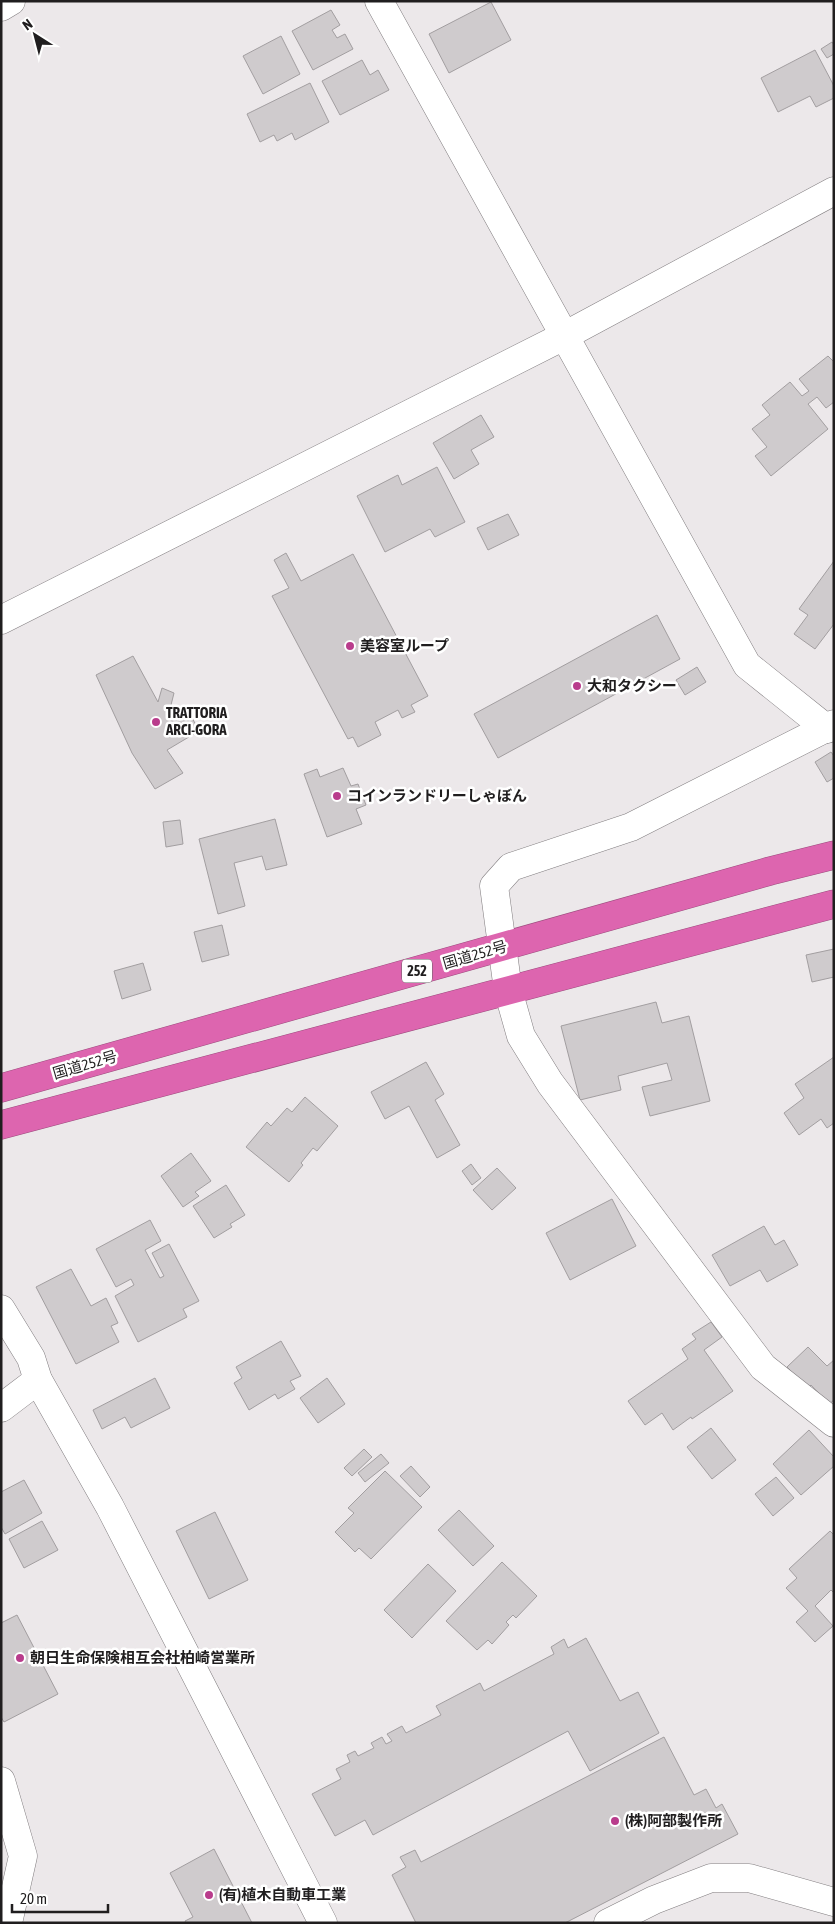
<svg xmlns="http://www.w3.org/2000/svg" width="835" height="1924" viewBox="0 0 835 1924" font-family="'Asap Condensed','Noto Sans JP',sans-serif">
  <style>
    .building { fill: #cfcbcd; stroke: #a29ea0 }
    .lines { fill: none; stroke-linecap: round; stroke-linejoin: round }
    .street-casing { stroke: #827e80; stroke-width: 29 }
    .secondary-casing { stroke: #827e80; stroke-width: 29 }
    .highway-casing { stroke: #9b4c7d; stroke-width: 29 }
    .street { stroke: #fff; stroke-width: 28 }
    .secondary { stroke: #fff; stroke-width: 28 }
    .highway { stroke: #dd65af; stroke-width: 28 }
    .poi-dot { fill: #b93c8c; stroke: #fff; stroke-width: 2 }
    .labels { text-anchor: middle; stroke-width: 5; stroke-linejoin: round; paint-order: stroke }
    .shield { fill: #fff; stroke: #636262; stroke-width: 1 }
    .shield-label { font-size: 14px; font-weight: bold; fill: #201e1f }
    .poi-label { font-size: 15px; font-weight: bold; fill: #201e1f; stroke: #fff; text-anchor: start }
    .street-label { font-size: 15px; fill: #201e1f; stroke: #fff }
  </style>
  <rect width="100%" height="100%" fill="#ece8ea"/>
  <g class="building">
    <polygon points="491,2 511,40 449,73 429,34"/>
    <polygon points="331,10 340,25 332,30 337,38 345,34 353,49 313,70 292,31"/>
    <polygon points="281,36 300,74 263,94 243,56"/>
    <polygon points="832,42 834,45 834,54 827,58 821,49"/>
    <polygon points="815,50 834,86 834,98 816,107 810,96 778,112 761,78"/>
    <polygon points="362,60 370,75 378,70 389,90 340,115 322,81"/>
    <polygon points="310,83 329,122 295,140 292,133 277,141 274,135 260,142 247,114"/>
    <polygon points="828,356 834,362 834,402 826,408 817,397 808,404 828,429 771,476 755,456 767,447 752,429 770,415 762,405 790,382 802,396 809,391 799,379"/>
    <polygon points="481,415 494,437 471,450 479,464 454,479 433,443"/>
    <polygon points="437,467 465,522 435,537 430,529 385,552 357,496 398,475 402,485"/>
    <polygon points="508,514 519,535 488,550 477,528"/>
    <polygon points="286,553 301,581 353,554 428,696 411,705 415,712 402,718 398,710 375,722 381,735 358,747 353,737 348,739 272,596 289,588 274,560"/>
    <polygon points="834,561 834,624 815,649 794,634 808,615 799,609"/>
    <polygon points="657,615 680,659 498,758 474,714"/>
    <polygon points="133,656 158,702 162,688 174,693 171,705 182,713 188,710 199,731 167,750 183,773 155,789 132,753 96,675"/>
    <polygon points="697,667 706,682 685,695 676,680"/>
    <polygon points="831,752 834,756 834,778 827,782 815,762"/>
    <polygon points="343,768 351,786 358,784 366,805 356,809 362,824 327,837 304,774 317,769 320,777"/>
    <polygon points="275,819 287,865 266,870 262,856 234,863 245,906 218,914 199,839"/>
    <polygon points="180,820 183,844 166,847 163,822"/>
    <polygon points="222,925 229,955 202,962 194,932"/>
    <polygon points="834,949 834,977 812,982 806,955"/>
    <polygon points="143,963 151,990 122,999 114,971"/>
    <polygon points="656,1002 662,1023 689,1016 710,1101 650,1116 642,1087 672,1080 667,1063 618,1076 621,1090 580,1100 561,1026"/>
    <polygon points="834,1057 834,1123 827,1128 821,1119 799,1135 784,1113 804,1098 795,1084"/>
    <polygon points="426,1062 444,1094 435,1100 460,1145 437,1158 409,1106 385,1119 371,1092"/>
    <polygon points="305,1097 338,1126 317,1151 313,1148 301,1163 303,1165 289,1182 246,1147 267,1122 271,1126 287,1108 292,1112"/>
    <polygon points="191,1153 211,1181 195,1192 199,1196 183,1207 161,1176"/>
    <polygon points="471,1164 481,1178 472,1185 462,1171"/>
    <polygon points="497,1168 516,1188 492,1210 473,1190"/>
    <polygon points="226,1185 245,1215 230,1224 232,1227 214,1238 193,1206"/>
    <polygon points="612,1199 636,1246 570,1280 546,1233"/>
    <polygon points="150,1220 161,1241 145,1250 160,1278 164,1276 152,1253 169,1244 199,1301 183,1309 187,1317 138,1342 115,1296 134,1285 131,1279 116,1287 96,1249"/>
    <polygon points="764,1226 775,1245 784,1240 798,1265 767,1282 760,1270 730,1286 712,1255"/>
    <polygon points="71,1269 91,1306 106,1298 118,1323 111,1326 119,1342 76,1364 36,1287"/>
    <polygon points="711,1322 722,1337 704,1350 733,1391 692,1419 691,1417 673,1430 662,1413 645,1425 628,1401 688,1359 682,1349 696,1339 692,1334"/>
    <polygon points="281,1341 301,1376 290,1381 295,1389 278,1399 275,1394 249,1410 234,1383 242,1378 236,1367"/>
    <polygon points="808,1347 827,1366 834,1360 834,1400 829,1404 811,1385 808,1388 787,1367"/>
    <polygon points="155,1378 170,1408 131,1428 125,1417 102,1429 93,1410"/>
    <polygon points="327,1378 345,1404 318,1423 300,1398"/>
    <polygon points="711,1428 736,1460 712,1479 687,1447"/>
    <polygon points="809,1430 834,1457 834,1466 801,1495 773,1464"/>
    <polygon points="364,1449 372,1457 352,1476 344,1468"/>
    <polygon points="381,1454 389,1463 365,1482 358,1473"/>
    <polygon points="411,1466 430,1487 420,1497 400,1476"/>
    <polygon points="385,1471 422,1507 371,1559 359,1548 355,1552 335,1532 354,1513 348,1508"/>
    <polygon points="776,1477 794,1498 773,1516 755,1494"/>
    <polygon points="24,1480 42,1513 5,1534 1,1527 1,1492"/>
    <polygon points="459,1510 494,1546 473,1566 438,1530"/>
    <polygon points="215,1512 248,1580 209,1599 176,1531"/>
    <polygon points="42,1521 58,1550 24,1568 9,1539"/>
    <polygon points="830,1531 834,1535 834,1593 831,1590 815,1606 833,1626 815,1642 796,1622 808,1611 786,1588 797,1578 789,1569"/>
    <polygon points="502,1562 537,1596 516,1618 513,1615 506,1622 509,1625 492,1644 488,1640 477,1650 446,1621"/>
    <polygon points="428,1564 456,1591 412,1638 384,1610"/>
    <polygon points="17,1615 58,1694 4,1722 1,1717 1,1623"/>
    <polygon points="586,1638 620,1701 638,1692 659,1733 590,1771 568,1731 373,1835 365,1820 335,1836 312,1794 341,1779 336,1769 350,1762 347,1755 355,1751 358,1756 374,1748 371,1743 382,1737 386,1744 392,1741 387,1734 402,1726 406,1733 441,1715 436,1706 480,1683 484,1691 554,1654 551,1647 564,1639 568,1648"/>
    <polygon points="664,1737 694,1795 706,1789 716,1808 722,1804 738,1834 565,1923 416,1923 392,1875 406,1867 400,1857 415,1850 421,1862"/>
    <polygon points="214,1849 252,1923 186,1923 185,1921 193,1917 170,1873"/>
  </g>
  <g class="lines">
    <g class="street-casing">
      <g id="street">
        <polyline points="379,1 747,665 827,729"/>
        <polyline points="1,7 11,1"/>
        <polyline points="1,620 564,336 834,191"/>
        <polyline points="834,724 631,827 511,867 494,886 508,990 521,1036 550,1083 763,1367 834,1423"/>
        <polyline points="1,1408 38,1380"/>
        <polyline points="1,1781 23,1856 8,1923"/>
        <polyline points="608,1923 654,1900 711,1878 749,1878 834,1902"/>
      </g>
    </g>
    <g class="secondary-casing">
      <polyline id="secondary" points="1,1309 31,1358 38,1380 110,1507 323,1923"/>
    </g>
    <g class="highway-casing">
      <g id="highway">
        <polyline points="1,1088 770,871 834,855"/>
        <polyline points="1,1125 834,904"/>
      </g>
    </g>
    <use href="#street" class="street"/>
    <use href="#secondary" class="secondary"/>
    <use href="#highway" class="highway"/>
  </g>
  <g class="poi-dot">
    <circle cx="350" cy="646" r="5"/>
    <circle cx="577" cy="686" r="5"/>
    <circle cx="156" cy="722" r="5"/>
    <circle cx="337" cy="796" r="5"/>
    <circle cx="20" cy="1658" r="5"/>
    <circle cx="615" cy="1821" r="5"/>
    <circle cx="209" cy="1895" r="5"/>
  </g>
  <g class="labels">
    <rect class="shield" x="402" y="959.5" width="30" height="23" rx="4"/>
    <g class="shield-label">
      <text x="417" y="976">252</text>
    </g>
    <g class="poi-label">
      <text x="360" y="651">美容室ループ</text>
      <text x="587" y="691">大和タクシー</text>
      <text x="166" y="718">TRATTORIA<tspan x="166" dy="17">ARCI-GORA</tspan></text>
      <text x="347" y="801">コインランドリーしゃぼん</text>
      <text x="30" y="1663">朝日生命保険相互会社柏崎営業所</text>
      <text x="625" y="1826">(株)阿部製作所</text>
      <text x="219" y="1900">(有)植木自動車工業</text>
    </g>
    <g class="street-label">
      <text transform="translate(475 955) rotate(-16)" y="5">国道252号</text>
      <text transform="translate(85 1065) rotate(-16)" y="5">国道252号</text>
    </g>
  </g>
  <rect width="835" height="1924" fill="none" stroke="#201e1f" stroke-width="5"/>
  <g transform="translate(35 35) rotate(324)" stroke="#ffffff" stroke-width="4" paint-order="stroke">
  <path d="M0-4L9 19L0 12L-9 19Z" fill="#201e1f"/>
  <text y="-8" font-size="14" font-weight="bold" text-anchor="middle" fill="#201e1f">N</text>
  </g>
  <path d="M12 1904v8h96v-8" fill="none" stroke="#201e1f" stroke-width="2.5"/>
  <text x="20" y="1904" font-size="15" fill="#201e1f" stroke="#ffffff" stroke-width="4" paint-order="stroke">20 m</text>
</svg>
